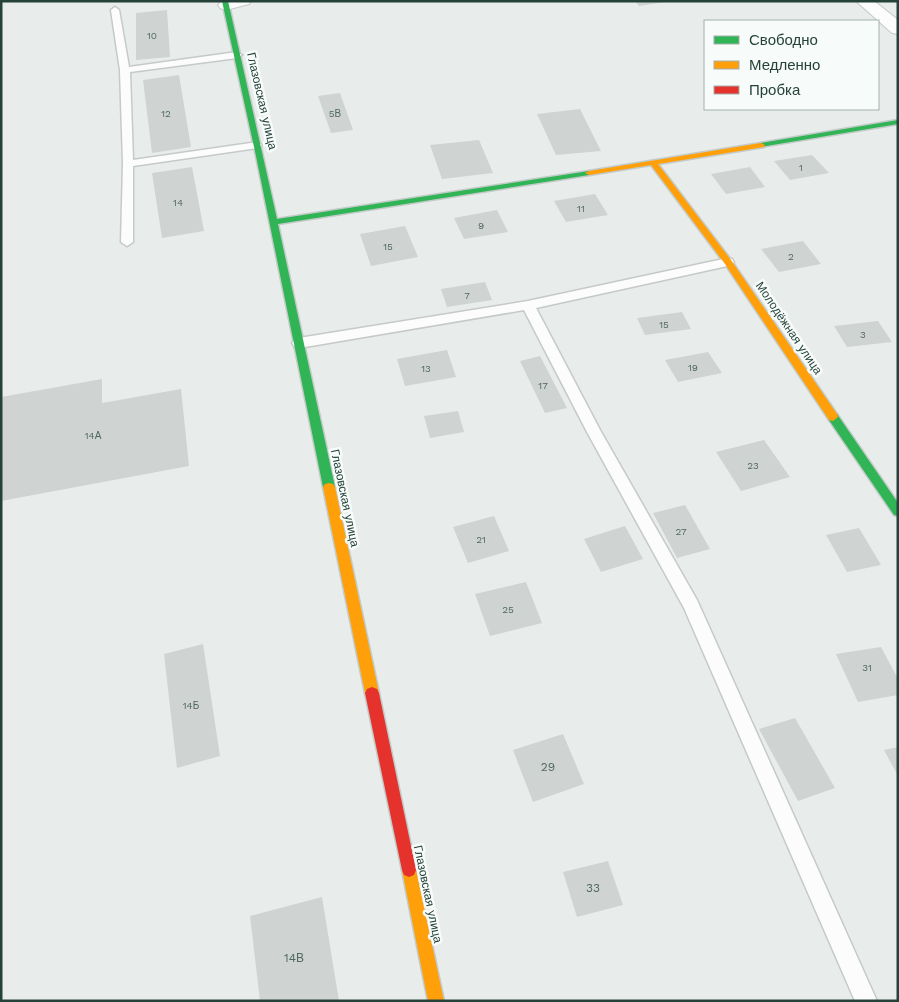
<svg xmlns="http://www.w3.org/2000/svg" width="899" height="1002" viewBox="0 0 899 1002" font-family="'Work Sans',sans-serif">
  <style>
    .building { fill: #cfd4d2 }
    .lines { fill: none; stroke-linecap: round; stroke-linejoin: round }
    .lane-casing { stroke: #c5cac8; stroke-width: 3 }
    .street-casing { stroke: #c5cac8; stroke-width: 2 }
    .fast-casing { stroke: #c3cbc8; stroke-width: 3 }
    .slow-casing { stroke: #c3cbc8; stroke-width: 3 }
    .jam-casing { stroke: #c3cbc8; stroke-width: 3 }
    .lane { fill: #fcfcfc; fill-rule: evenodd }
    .street { fill: #fcfcfc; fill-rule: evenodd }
    .fast { fill: #30b455; fill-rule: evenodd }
    .slow { fill: #ff9f0a; fill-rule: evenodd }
    .jam { fill: #e5322d; fill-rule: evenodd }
    .labels { text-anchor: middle; stroke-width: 5; stroke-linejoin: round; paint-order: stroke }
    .number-label { font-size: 10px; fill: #506761 }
    .street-label { font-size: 12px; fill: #24423a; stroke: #f7fbf9 }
    .near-number-label { font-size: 12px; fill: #506761 }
  </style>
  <rect width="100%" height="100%" fill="#e8edeb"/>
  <g class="building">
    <polygon points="635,1 665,1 665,2 639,6"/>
    <polygon points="167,10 170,57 136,60 136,13"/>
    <polygon points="179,75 191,147 152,153 143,80"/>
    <polygon points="340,93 353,130 331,133 318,96"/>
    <polygon points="580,109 601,151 556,155 537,114"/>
    <polygon points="479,140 493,173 442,179 430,145"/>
    <polygon points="812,155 829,173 790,180 774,161"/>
    <polygon points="192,167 204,231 162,238 152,173"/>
    <polygon points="750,167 765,187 726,194 711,174"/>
    <polygon points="595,194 608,215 566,222 554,201"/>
    <polygon points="497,210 508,232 464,239 454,218"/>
    <polygon points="405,226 418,257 371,266 360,234"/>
    <polygon points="803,241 821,264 779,272 761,249"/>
    <polygon points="485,282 492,300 447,307 441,289"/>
    <polygon points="682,312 691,329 645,335 637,318"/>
    <polygon points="878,321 892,342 847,347 834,326"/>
    <polygon points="447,350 456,377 405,386 397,359"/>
    <polygon points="708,352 722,373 678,382 665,360"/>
    <polygon points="540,356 567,408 545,413 520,361"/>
    <polygon points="102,379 102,403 181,389 189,466 1,501 1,397"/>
    <polygon points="458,411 464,432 430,438 424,416"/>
    <polygon points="764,440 790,477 741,491 716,452"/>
    <polygon points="685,505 710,549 677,558 653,513"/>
    <polygon points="494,516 509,551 468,563 453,527"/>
    <polygon points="625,526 643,559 601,572 584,539"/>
    <polygon points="859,528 881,565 847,572 826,535"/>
    <polygon points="526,582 542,623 490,636 475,594"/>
    <polygon points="203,644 220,756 177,768 164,654"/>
    <polygon points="881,647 898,679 898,695 858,702 836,654"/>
    <polygon points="795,718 835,788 798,801 759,729"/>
    <polygon points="563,734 584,784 533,802 513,750"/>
    <polygon points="898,747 898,776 884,750"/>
    <polygon points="608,861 623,905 577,917 563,872"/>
    <polygon points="322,897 339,1001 260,1001 250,916"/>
  </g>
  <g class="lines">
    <g class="lane-casing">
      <g id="lane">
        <polygon points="115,7 119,10 129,67 237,52 242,55 237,58 130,72 133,160 257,142 262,145 257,148 133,166 133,242 127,246 121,242 123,164 120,70 111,10"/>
        <polygon points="728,258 732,259 734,262 732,265 536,308 600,430 697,600 877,1001 855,1001 684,608 587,432 524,310 299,348 294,346 292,343 294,340 299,338 528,301"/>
      </g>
    </g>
    <g class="street-casing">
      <g id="street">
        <polygon points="251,1 249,4 226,10 220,8 218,5 222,1"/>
        <polygon points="856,1 874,1 898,20 898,34 892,33"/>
      </g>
    </g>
    <g class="fast-casing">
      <g id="fast">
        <polygon points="222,1 228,1 277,219 589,171 593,173 589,175 278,224 335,487 333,490 325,490 323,487 256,156"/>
        <polygon points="898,120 898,124 761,147 757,145 761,143"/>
        <polygon points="833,413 837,414 898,503 898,516 894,515 829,420 828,417"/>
      </g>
    </g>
    <g class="slow-casing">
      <g id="slow">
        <polygon points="761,143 765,145 764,147 658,164 731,260 837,414 838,417 833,421 829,420 725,264 651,165 589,175 585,173 589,171"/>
        <polygon points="329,483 333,484 335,487 379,693 377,697 372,699 367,697 365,693 323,487 325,484"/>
        <polygon points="409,863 414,865 416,870 444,1001 428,1001 402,870 404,865"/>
      </g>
    </g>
    <g class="jam-casing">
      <polygon id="jam" points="372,687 377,689 379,693 416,870 414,875 409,877 404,875 402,870 365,693 367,689"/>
    </g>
    <use href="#lane" class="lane"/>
    <use href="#street" class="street"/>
    <use href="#fast" class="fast"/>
    <use href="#slow" class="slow"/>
    <use href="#jam" class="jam"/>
  </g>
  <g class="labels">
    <g class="number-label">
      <text x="152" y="39">10</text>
      <text x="166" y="117">12</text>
      <text x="335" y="117">5В</text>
      <text x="801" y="171">1</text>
      <text x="178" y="206">14</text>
      <text x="581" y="212">11</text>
      <text x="481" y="229">9</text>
      <text x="388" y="250">15</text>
      <text x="791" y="260">2</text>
      <text x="467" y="299">7</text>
      <text x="664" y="328">15</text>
      <text x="863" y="338">3</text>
      <text x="693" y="371">19</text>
      <text x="426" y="372">13</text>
      <text x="543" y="389">17</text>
      <text x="93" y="439">14А</text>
      <text x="753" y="469">23</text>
      <text x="681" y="535">27</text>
      <text x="481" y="543">21</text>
      <text x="508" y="613">25</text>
      <text x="867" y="671">31</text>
      <text x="191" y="709">14Б</text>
    </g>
    <g class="street-label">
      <text transform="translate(262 101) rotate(77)" y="4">Глазовская улица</text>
      <text transform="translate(789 328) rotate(56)" y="4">Молодёжная улица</text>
      <text transform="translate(345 498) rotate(78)" y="4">Глазовская улица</text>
      <text transform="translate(428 894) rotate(78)" y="4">Глазовская улица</text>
    </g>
    <g class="near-number-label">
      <text x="548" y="771">29</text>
      <text x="593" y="892">33</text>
      <text x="294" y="962">14В</text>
    </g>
  </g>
  <rect width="899" height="1002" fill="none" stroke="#24423a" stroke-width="5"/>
  <rect x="704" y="20" width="175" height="90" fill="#f7fbf9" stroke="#a3b1ad"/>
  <rect x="714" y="36" width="25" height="8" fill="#30b455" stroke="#a3b1ad"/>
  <text x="749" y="45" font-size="15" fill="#24423a">Свободно</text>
  <rect x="714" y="61" width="25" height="8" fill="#ff9f0a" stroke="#a3b1ad"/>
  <text x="749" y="70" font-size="15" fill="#24423a">Медленно</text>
  <rect x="714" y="86" width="25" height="8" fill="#e5322d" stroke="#a3b1ad"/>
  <text x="749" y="95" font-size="15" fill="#24423a">Пробка</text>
</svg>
